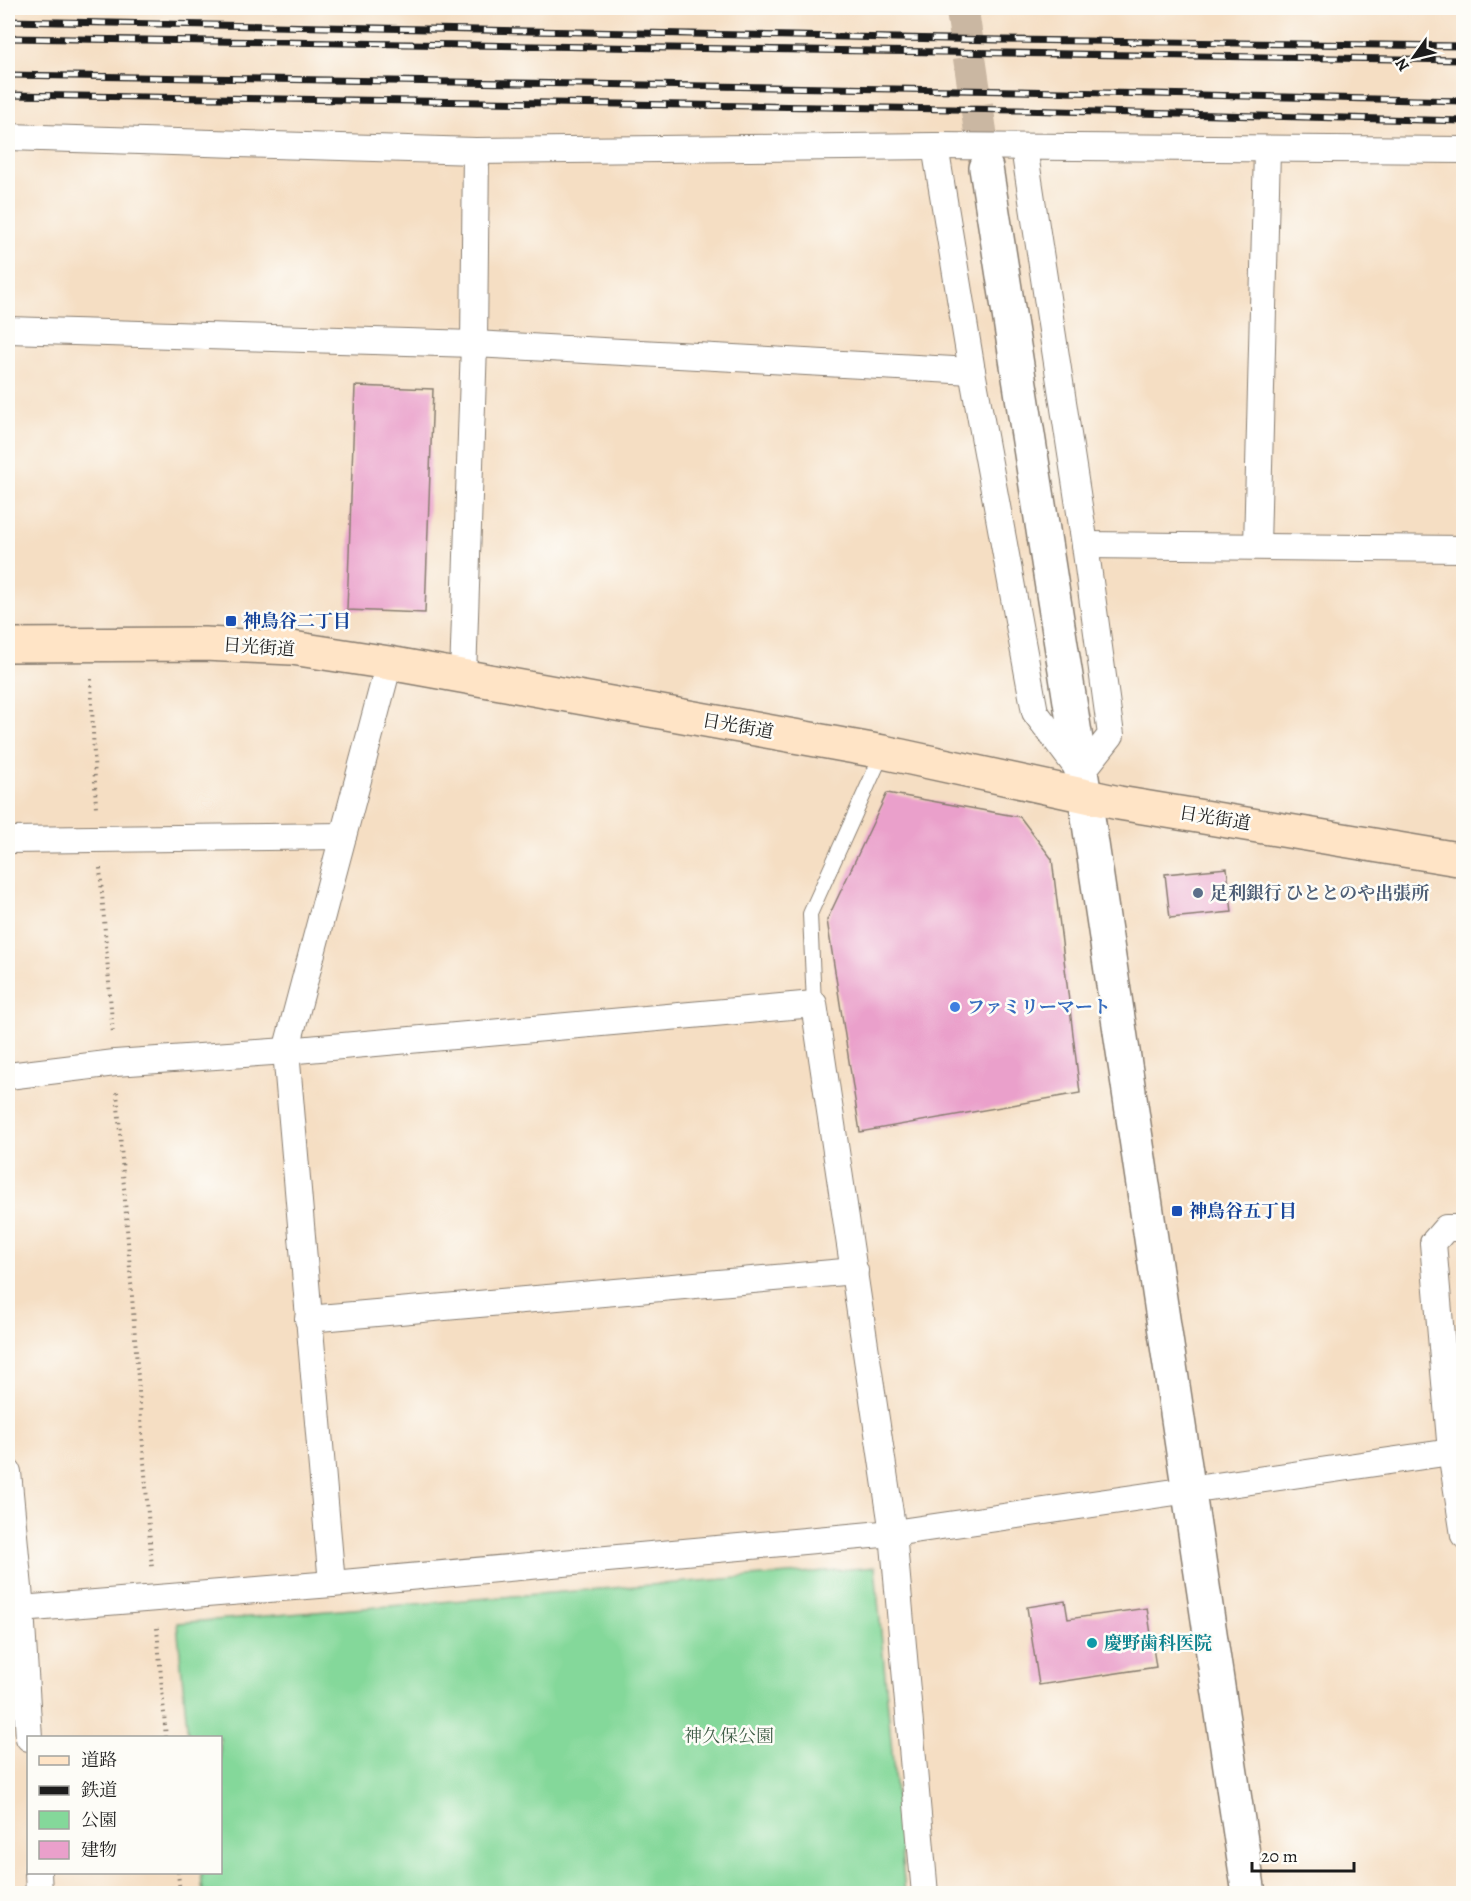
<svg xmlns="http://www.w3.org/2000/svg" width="1471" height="1901" viewBox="0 0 1471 1901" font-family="Alegreya,'Noto Serif JP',serif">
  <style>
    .green { fill: #84d89a; stroke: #507a5b; stroke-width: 1.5 }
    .building { fill: #eaa0cb }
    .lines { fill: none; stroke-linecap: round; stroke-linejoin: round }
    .tertiary-tunnel { stroke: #cab7a2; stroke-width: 33; stroke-dasharray: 33 16; stroke-linecap: butt }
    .service-casing { stroke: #887d70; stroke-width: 16 }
    .minor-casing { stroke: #887d70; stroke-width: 28 }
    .tertiary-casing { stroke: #887d70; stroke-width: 36 }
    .secondary-casing { stroke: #887d70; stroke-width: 36 }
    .path { stroke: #887d70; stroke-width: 4; stroke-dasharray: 1.5 4.5; stroke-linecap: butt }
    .service { stroke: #fff; stroke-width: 14 }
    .minor { stroke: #fff; stroke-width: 26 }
    .tertiary { stroke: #fff; stroke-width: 33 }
    .secondary { stroke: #ffe4c6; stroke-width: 33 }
    .rail-casing { stroke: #1c1c1c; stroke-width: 7 }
    .rail { stroke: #fdfcf7; stroke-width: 4.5; stroke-dasharray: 14; stroke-linecap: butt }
    .transit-dot { fill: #1a4fb4; stroke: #fdfcf7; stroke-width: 2 }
    .service-dot { fill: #5c6f8a; stroke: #fdfcf7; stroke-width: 2 }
    .shop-dot { fill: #3f7fe0; stroke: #fdfcf7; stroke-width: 2 }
    .culture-dot { fill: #0f9aa8; stroke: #fdfcf7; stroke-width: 2 }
    .labels { text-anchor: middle; stroke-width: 5; stroke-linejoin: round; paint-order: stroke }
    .transit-label { font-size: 18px; font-weight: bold; fill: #164399; stroke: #fdfcf7; text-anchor: start }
    .street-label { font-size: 18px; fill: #1c1c1c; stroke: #fdfcf7 }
    .service-label { font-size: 18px; font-weight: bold; fill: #4e5e75; stroke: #fdfcf7; text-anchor: start }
    .shop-label { font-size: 18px; font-weight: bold; fill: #366cbe; stroke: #fdfcf7; text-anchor: start }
    .culture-label { font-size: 18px; font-weight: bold; fill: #0d838f; stroke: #fdfcf7; text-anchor: start }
    .park-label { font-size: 18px; fill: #405e48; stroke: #fdfcf7 }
  </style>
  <rect width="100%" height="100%" fill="#fdfcf7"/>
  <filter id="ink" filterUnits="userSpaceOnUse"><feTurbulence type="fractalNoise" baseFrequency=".0167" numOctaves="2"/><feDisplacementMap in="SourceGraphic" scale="12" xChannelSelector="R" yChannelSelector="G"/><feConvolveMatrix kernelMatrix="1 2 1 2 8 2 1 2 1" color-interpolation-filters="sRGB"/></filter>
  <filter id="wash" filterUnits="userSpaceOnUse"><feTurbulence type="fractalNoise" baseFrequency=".008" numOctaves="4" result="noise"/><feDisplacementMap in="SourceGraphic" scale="24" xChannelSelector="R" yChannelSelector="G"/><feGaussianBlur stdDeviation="1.35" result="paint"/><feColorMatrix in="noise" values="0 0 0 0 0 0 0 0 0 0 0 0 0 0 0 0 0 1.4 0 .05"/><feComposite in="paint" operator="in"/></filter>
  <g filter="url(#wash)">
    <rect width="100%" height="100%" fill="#f5dec3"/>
    <polygon class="green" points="875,1567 905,1893 203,1893 201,1873 220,1872 220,1738 188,1737 177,1623"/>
    <g id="blocks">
      <g class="building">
        <polygon points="355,386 433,389 425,613 347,610"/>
        <polygon points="887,793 1020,817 1052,859 1080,1093 860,1132 827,920"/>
        <polygon points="1227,868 1232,912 1170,918 1165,874"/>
        <polygon points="1065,1601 1068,1619 1147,1608 1156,1667 1039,1685 1027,1607"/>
      </g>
    </g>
  </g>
  <g filter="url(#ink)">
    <use href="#blocks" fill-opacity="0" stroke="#887d70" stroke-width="1.5"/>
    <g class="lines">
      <polyline class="tertiary-tunnel" points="962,8 986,168"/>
      <g class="service-casing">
        <polyline id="service" points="814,1004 810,914 883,752"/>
      </g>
      <g class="minor-casing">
        <g id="minor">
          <polyline points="8,137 476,151 935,146 1464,150"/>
          <polyline points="935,146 972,371 1035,712 1081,773 1111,735 1085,545 1024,148"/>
          <polyline points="8,330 474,344 972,371"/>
          <polyline points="1085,545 1464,549"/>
          <polyline points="1257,546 1267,150"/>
          <polyline points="463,677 474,344 476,151"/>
          <polyline points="8,840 343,836"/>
          <polyline points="8,1076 115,1063 286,1051 814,1004 893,1533 925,1894"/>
          <polyline points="1464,1228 1446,1228 1433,1243 1451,1452 1464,1535"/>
          <polyline points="308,1319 855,1271"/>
          <polyline points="8,1472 21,1609 29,1738"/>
          <polyline points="332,1584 286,1051 389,663"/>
          <polyline points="8,1610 332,1584 893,1533 1451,1452"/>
          <polyline points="38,1872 39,1894"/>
        </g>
      </g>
      <g class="tertiary-casing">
        <polyline id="tertiary" points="986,168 1085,797 1249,1894"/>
      </g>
      <g class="secondary-casing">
        <polyline id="secondary" points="8,645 204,644 292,648 389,663 883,752 1119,803 1464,860"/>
      </g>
      <g class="path">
        <polyline points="91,679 96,809"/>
        <polyline points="100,868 113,1034"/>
        <polyline points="117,1092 152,1569"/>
        <polyline points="157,1628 166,1738"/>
        <polyline points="178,1872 180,1894"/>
      </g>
      <use href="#service" class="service"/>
      <use href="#minor" class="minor"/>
      <use href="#tertiary" class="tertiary"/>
      <use href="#secondary" class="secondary"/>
      <g class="rail-casing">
        <g id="rail">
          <polyline points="8,21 1000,40 1464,46"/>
          <polyline points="8,38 1464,60"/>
          <polyline points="8,75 1017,91 1464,101"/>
          <polyline points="8,95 1017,110 1464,121"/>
        </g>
      </g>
      <use href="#rail" class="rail"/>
    </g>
  </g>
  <g class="transit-dot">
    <rect x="225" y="615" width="12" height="12" rx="3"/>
    <rect x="1171" y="1205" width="12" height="12" rx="3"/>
  </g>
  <circle class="service-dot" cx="1198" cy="893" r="6"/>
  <circle class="shop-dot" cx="955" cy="1007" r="6"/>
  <circle class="culture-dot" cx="1092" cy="1643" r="6"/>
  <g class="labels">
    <g class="transit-label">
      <text x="243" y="627">神鳥谷二丁目</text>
      <text x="1189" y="1217">神鳥谷五丁目</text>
    </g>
    <g class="street-label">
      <text transform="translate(259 647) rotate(4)" y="6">日光街道</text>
      <text transform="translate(738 726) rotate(10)" y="6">日光街道</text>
      <text transform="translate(1215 818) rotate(9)" y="6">日光街道</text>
    </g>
    <g class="service-label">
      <text x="1210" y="899">足利銀行 ひととのや出張所</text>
    </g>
    <g class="shop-label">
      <text x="967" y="1013">ファミリーマート</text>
    </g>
    <g class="culture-label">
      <text x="1104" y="1649">慶野歯科医院</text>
    </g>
    <g class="park-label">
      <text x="729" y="1742">神久保公園</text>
    </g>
  </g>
  <rect width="1471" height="1901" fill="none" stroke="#fdfcf7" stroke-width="30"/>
  <rect x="27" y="1736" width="195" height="138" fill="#fdfcf7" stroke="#a3a29f" stroke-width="1.5"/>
  <rect x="39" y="1756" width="30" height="9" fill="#ffe4c6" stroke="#a3a29f" stroke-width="1.5"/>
  <text x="81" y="1766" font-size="18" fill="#1c1c1c">道路</text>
  <rect x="39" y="1786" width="30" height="9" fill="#1c1c1c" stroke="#a3a29f" stroke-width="1.5"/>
  <text x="81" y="1796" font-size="18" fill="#1c1c1c">鉄道</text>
  <rect x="39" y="1811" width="30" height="18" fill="#84d89a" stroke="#a3a29f" stroke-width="1.5"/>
  <text x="81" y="1826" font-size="18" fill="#1c1c1c">公園</text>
  <rect x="39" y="1841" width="30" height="18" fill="#eaa0cb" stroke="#a3a29f" stroke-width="1.5"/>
  <text x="81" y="1856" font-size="18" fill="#1c1c1c">建物</text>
  <g transform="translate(1414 57) rotate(236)" stroke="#fdfcf7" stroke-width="4.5" paint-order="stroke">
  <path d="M0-4.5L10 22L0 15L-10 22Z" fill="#1c1c1c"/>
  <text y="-9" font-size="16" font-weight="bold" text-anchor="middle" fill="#1c1c1c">N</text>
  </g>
  <path d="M1252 1862v9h102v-9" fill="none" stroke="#1c1c1c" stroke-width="3"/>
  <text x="1261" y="1862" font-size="18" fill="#1c1c1c" stroke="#fdfcf7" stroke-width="4.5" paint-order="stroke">20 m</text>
</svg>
